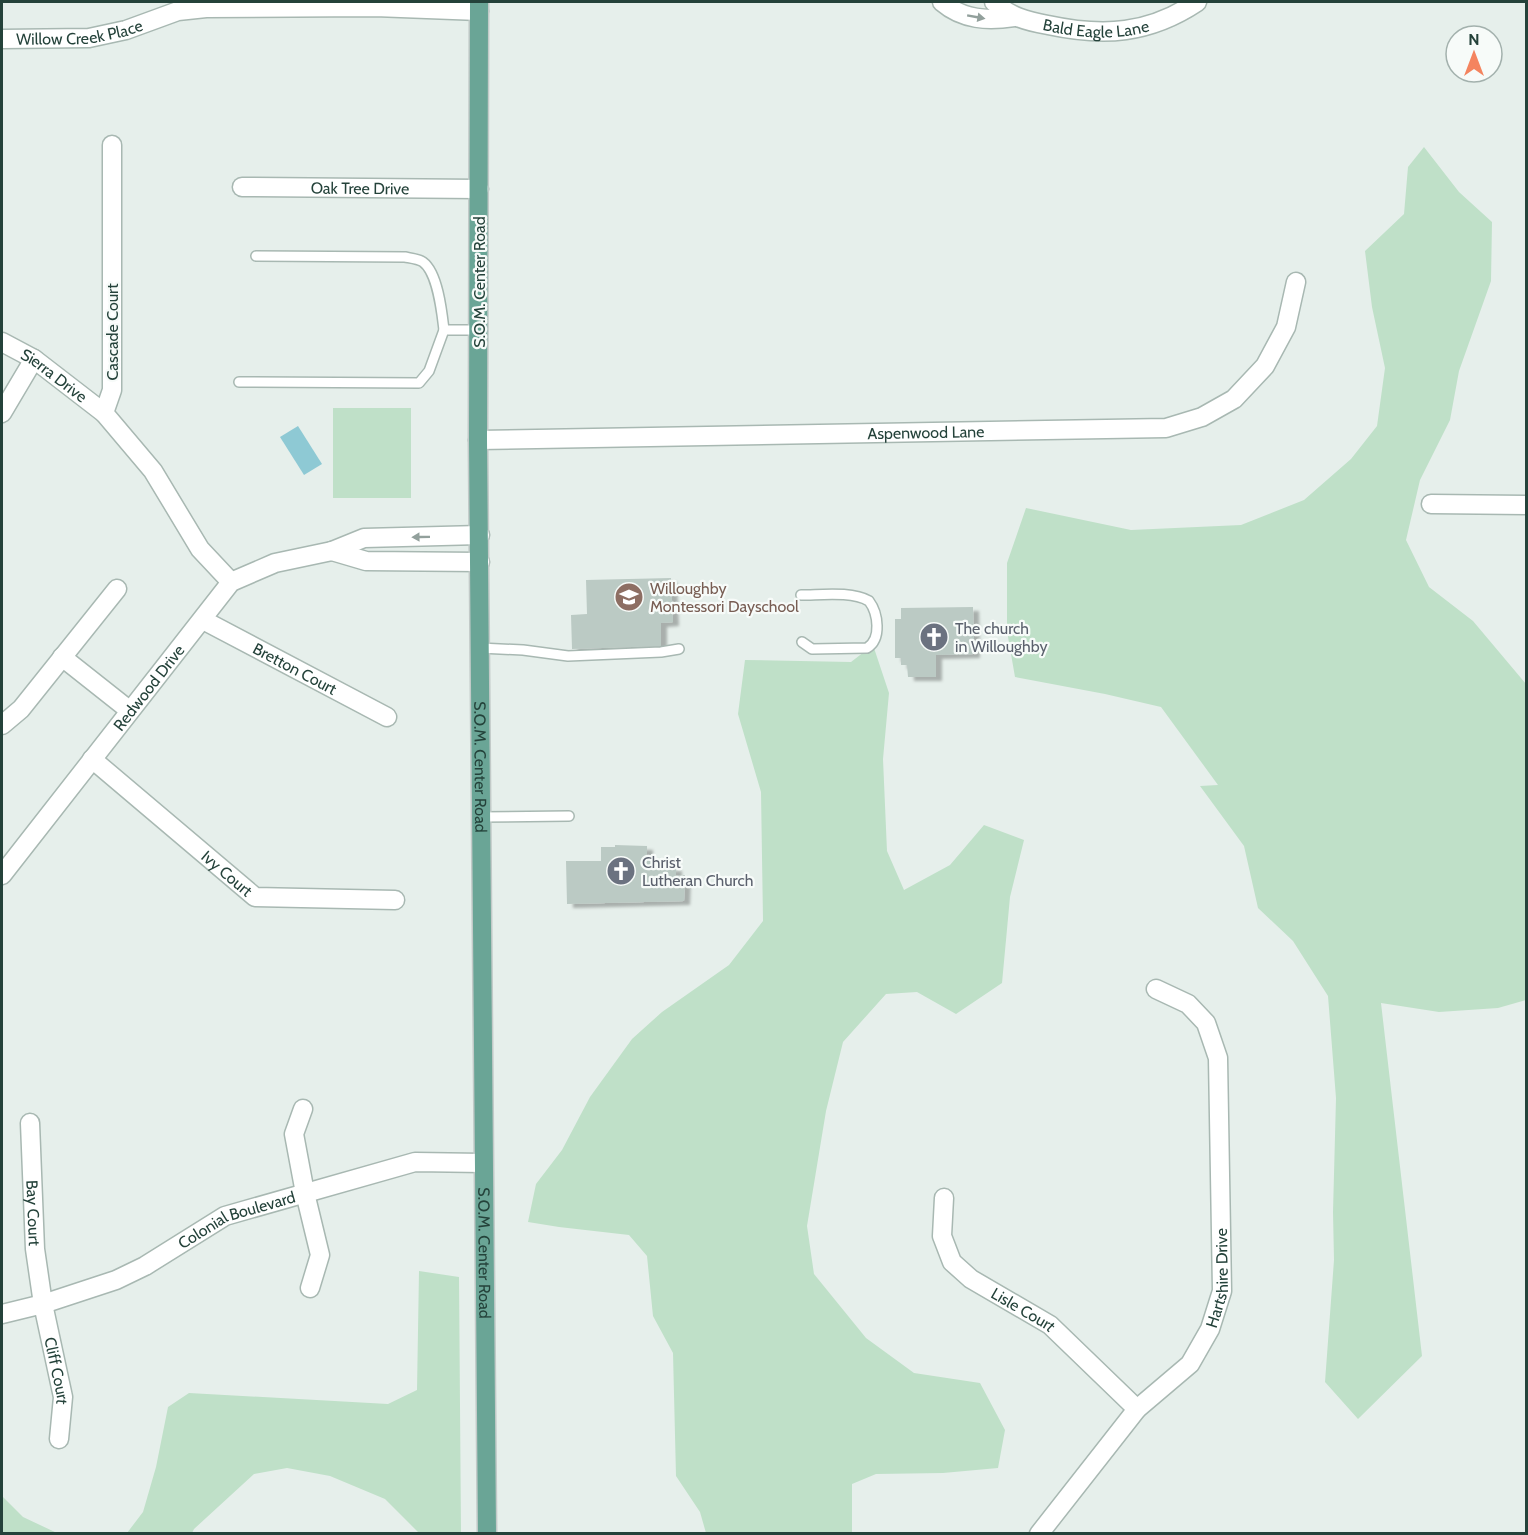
<svg xmlns="http://www.w3.org/2000/svg" width="1528" height="1535" viewBox="0 0 1528 1535" font-family="Cabin,sans-serif">
  <style>
    .green { fill: #bfe0c8 }
    .water { fill: #8ec9d4 }
    .building { fill: #bbcac4; filter: url(#shadow) }
    .lines { fill: none; stroke-linecap: round; stroke-linejoin: round }
    .service-casing { stroke: #a8b8b2; stroke-width: 12 }
    .minor-casing { stroke: #a8b8b2; stroke-width: 21 }
    .primary-casing { stroke: #c2cac8; stroke-width: 21 }
    .service { stroke: #fff; stroke-width: 9 }
    .minor { stroke: #fff; stroke-width: 18 }
    .primary { stroke: #6aa596; stroke-width: 18 }
    .oneway { fill: #92a09c }
    .labels { text-anchor: middle; stroke-width: 4.5; stroke-linejoin: round; paint-order: stroke }
    .street-label { font-size: 16px; fill: #24423a; stroke: #f7fbf9 }
    .education-label { font-size: 16px; fill: #785e54; stroke: #f7fbf9; text-anchor: start }
    .worship-label { font-size: 16px; fill: #5b616d; stroke: #f7fbf9; text-anchor: start }
  </style>
  <defs>
    <filter id="shadow"><feDropShadow dx="6" dy="4" stdDeviation="1.5" flood-color="#0004"/></filter>
  </defs>
  <rect width="100%" height="100%" fill="#e6efeb"/>
  <g class="green">
    <polygon points="1424,147 1459,192 1492,222 1491,281 1459,371 1450,420 1420,480 1406,540 1429,587 1473,621 1526,684 1526,1000 1498,1008 1439,1012 1381,1003 1422,1356 1358,1419 1325,1382 1334,1260 1333,1212 1336,1098 1328,996 1293,941 1258,908 1244,846 1200,786 1218,785 1161,707 1105,694 1015,677 1007,631 1007,563 1026,508 1131,530 1241,525 1304,500 1351,459 1377,426 1385,368 1372,307 1365,251 1404,214 1408,167"/>
    <rect x="333" y="408" width="78" height="90"/>
    <polygon points="873,645 889,693 883,759 887,851 904,890 950,865 984,825 1024,840 1010,897 1002,983 956,1014 917,992 886,994 843,1042 826,1111 807,1226 814,1274 866,1338 914,1373 980,1383 1005,1430 998,1468 943,1473 876,1474 852,1484 852,1533 706,1533 700,1512 676,1476 673,1353 653,1316 647,1256 629,1235 559,1227 528,1222 536,1184 562,1150 590,1097 632,1039 662,1012 729,965 763,921 761,792 738,714 745,660 851,662"/>
    <polygon points="419,1271 459,1277 461,1533 419,1533 385,1499 330,1476 287,1468 254,1474 194,1529 192,1533 127,1533 143,1512 156,1467 168,1407 189,1393 388,1404 417,1390"/>
    <polygon points="2,1496 23,1517 57,1533 2,1533"/>
  </g>
  <polygon class="water" points="298,426 322,464 304,475 280,437"/>
  <g class="building">
    <polygon points="671,578 673,622 661,623 661,646 572,649 571,615 587,614 586,580"/>
    <polygon points="973,607 974,654 936,655 936,677 908,677 907,665 901,665 901,658 895,658 895,619 901,619 901,608"/>
    <polygon points="615,845 647,846 647,856 654,856 654,867 676,867 676,876 685,875 684,901 567,904 566,861 601,861 601,847 615,847"/>
  </g>
  <g class="lines">
    <g class="service-casing">
      <g id="service">
        <path d="M256,256L405,257C410,258 419,259 423,262C438,273 442,313 444,330"/>
        <polyline points="239,382 419,383 429,371 444,330 479,330"/>
        <path d="M801,595C821,595 852,591 869,601C878,613 882,639 867,648L812,649L802,642"/>
        <polyline points="480,648 523,650 568,656 661,652 679,649"/>
        <polyline points="482,817 569,816"/>
      </g>
    </g>
    <g class="minor-casing">
      <g id="minor">
        <path d="M942,2C963,20 988,21 1014,17"/>
        <path id="s1" d="M994,2C1010,17 1027,21 1048,25C1104,37 1149,34 1197,2"/>
        <path id="s2" d="M2,39L89,38L126,30L178,11L206,8L375,7L479,11"/>
        <polyline points="112,145 112,390 104,413 153,471 200,549 231,582"/>
        <path id="s3" d="M242,187L479,189"/>
        <path id="s4" d="M2,342L34,359L104,413"/>
        <polyline points="2,413 34,359"/>
        <path id="s5" d="M478,440L1166,428L1202,417L1234,399L1265,366L1286,327L1296,282"/>
        <polyline points="1431,504 1526,505"/>
        <polyline points="332,551 366,561 480,562"/>
        <path id="s6" d="M203,620L387,717"/>
        <polyline points="62,657 129,710"/>
        <polyline points="2,725 21,709 117,589"/>
        <path id="s7" d="M92,759L255,897L395,900"/>
        <path id="s8" d="M2,875L231,582L275,563L332,551L364,538L480,535"/>
        <polyline points="303,1109 294,1134 305,1193 320,1255 310,1288"/>
        <path id="s9" d="M30,1123L35,1249L43,1304L63,1397L59,1439"/>
        <path id="s10" d="M944,1198L942,1236L952,1262L971,1279L1050,1325L1137,1409"/>
        <path id="s11" d="M2,1314L43,1304L116,1280L145,1266L225,1216L415,1162L483,1163"/>
        <path id="s12" d="M1039,1534L1137,1409L1190,1364L1210,1329L1222,1291L1218,1058L1206,1023L1188,1004L1156,989"/>
      </g>
    </g>
    <g class="primary-casing">
      <g id="primary">
        <path id="s13" d="M479,2L478,440L487,1534"/>
      </g>
    </g>
    <use href="#service" class="service"/>
    <use href="#minor" class="minor"/>
    <use href="#primary" class="primary"/>
  </g>
  <defs><path id="oneway-solid" d="M-6-.8H1V-3.2L6.5 0L1 3.2V.8H-6Z" transform="scale(1.5)"/></defs>
  <g class="oneway">
    <use href="#oneway-solid" transform="translate(976 17) rotate(10)"/>
    <use href="#oneway-solid" transform="translate(421 537) rotate(179)"/>
  </g>
  <defs>
    <g id="school-disc" transform="scale(1.5)"><circle r="9.5" fill="#8d6e63" stroke="#f7fbf9"/><path d="M0-5L7-2L0 1L-7-2ZM-4 1L0 2.5L4 1V4Q0 6-4 4Z" fill="#fff"/></g>
    <g id="church-disc" transform="scale(1.5)"><circle r="9.5" fill="#6b7280" stroke="#f7fbf9"/><path d="M-1.2-6h2.4v3.5h3.3v2.4h-3.3V6h-2.4V-.1h-3.3v-2.4h3.3Z" fill="#fff"/></g>
  </defs>
  <g fill-rule="evenodd">
    <use href="#school-disc" x="629" y="597"/>
    <use href="#church-disc" x="934" y="637"/>
    <use href="#church-disc" x="621" y="871"/>
  </g>
  <g class="labels">
    <g class="street-label">
      <text dy="6" stroke="none"><textPath href="#s1" startOffset="108">Bald Eagle Lane</textPath></text>
      <text dy="6" stroke="none"><textPath href="#s2" startOffset="78">Willow Creek Place</textPath></text>
      <text dy="6" stroke="none"><textPath href="#s3" startOffset="118">Oak Tree Drive</textPath></text>
      <text transform="translate(479 282) rotate(-90)" y="6">S.O.M. Center Road</text>
      <text transform="translate(112 332) rotate(-90)" y="6">Cascade Court</text>
      <text dy="6" stroke="none"><textPath href="#s4" startOffset="62">Sierra Drive</textPath></text>
      <text dy="6" stroke="none"><textPath href="#s5" startOffset="448">Aspenwood Lane</textPath></text>
      <text dy="6" stroke="none"><textPath href="#s6" startOffset="104">Bretton Court</textPath></text>
      <text dy="6" stroke="none"><textPath href="#s8" startOffset="238">Redwood Drive</textPath></text>
      <text dy="6" stroke="none"><textPath href="#s13" startOffset="765">S.O.M. Center Road</textPath></text>
      <text dy="6" stroke="none"><textPath href="#s7" startOffset="177">Ivy Court</textPath></text>
      <text dy="6" stroke="none"><textPath href="#s9" startOffset="90">Bay Court</textPath></text>
      <text dy="6" stroke="none"><textPath href="#s11" startOffset="255">Colonial Boulevard</textPath></text>
      <text dy="6" stroke="none"><textPath href="#s13" startOffset="1251">S.O.M. Center Road</textPath></text>
      <text dy="6" stroke="none"><textPath href="#s12" startOffset="321">Hartshire Drive</textPath></text>
      <text dy="6" stroke="none"><textPath href="#s10" startOffset="152">Lisle Court</textPath></text>
      <text dy="6" stroke="none"><textPath href="#s9" startOffset="250">Cliff Court</textPath></text>
    </g>
    <g class="education-label">
      <text x="650" y="594">Willoughby<tspan x="650" dy="18">Montessori Dayschool</tspan></text>
    </g>
    <g class="worship-label">
      <text x="955" y="634">The church<tspan x="955" dy="18">in Willoughby</tspan></text>
      <text x="642" y="868">Christ<tspan x="642" dy="18">Lutheran Church</tspan></text>
    </g>
  </g>
  <rect width="1528" height="1535" fill="none" stroke="#24423a" stroke-width="6"/>
  <g transform="translate(1474 54)"><circle r="28" fill="#f7fbf9" stroke="#a3b1ad" stroke-width="1.5"/>
  <path d="M0-4.5L10 22L0 15L-10 22Z" fill="#f4845f"/>
  <text y="-9" font-size="16" font-weight="bold" text-anchor="middle" fill="#24423a">N</text>
  </g>
</svg>
